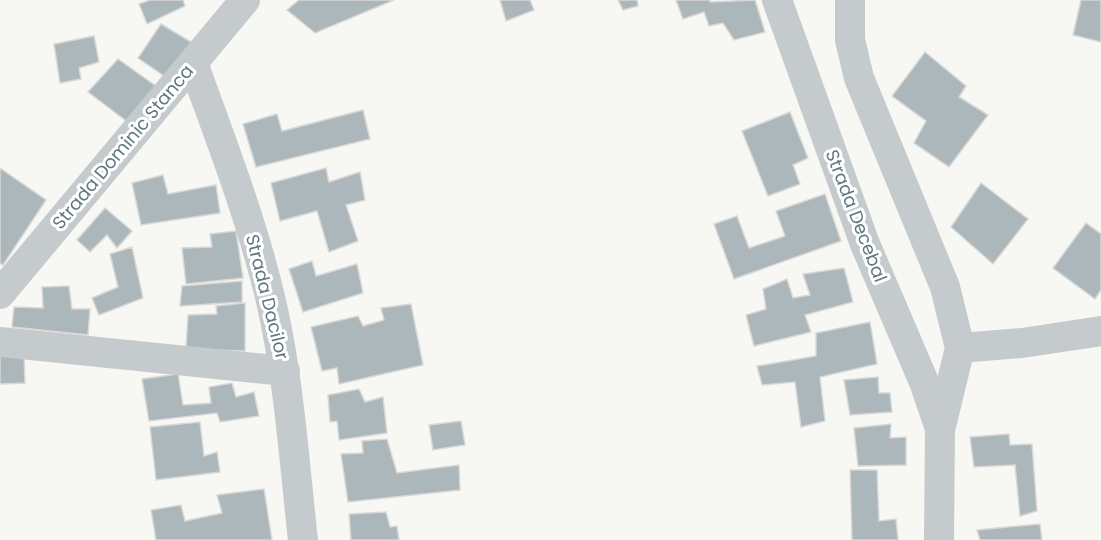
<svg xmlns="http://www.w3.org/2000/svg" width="1101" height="540" viewBox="0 0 1101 540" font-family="Poppins,sans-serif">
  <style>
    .building { fill: #abb7ba; stroke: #d9d8d6; stroke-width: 1.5 }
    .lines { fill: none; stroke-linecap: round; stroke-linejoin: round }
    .street { stroke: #c5cacd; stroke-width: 30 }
    .labels { text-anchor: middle; stroke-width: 6; stroke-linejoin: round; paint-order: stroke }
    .street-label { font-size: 18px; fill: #607882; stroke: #fff }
  </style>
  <rect width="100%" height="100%" fill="#f7f7f4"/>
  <g class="building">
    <polygon points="150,0 183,0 185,6 147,24 139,4"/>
    <polygon points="299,0 394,0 315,33 287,10"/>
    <polygon points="500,0 530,0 534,10 506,21"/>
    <polygon points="618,0 637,0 638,6 623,10"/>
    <polygon points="676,0 710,0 710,2 755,0 765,32 734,40 723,23 709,26 704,12 683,19"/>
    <polygon points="1081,0 1101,0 1101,42 1073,35"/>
    <polygon points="161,24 196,45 170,80 138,58"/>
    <polygon points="94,36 99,62 79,68 81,79 60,83 54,44"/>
    <polygon points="925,52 966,86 959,97 988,115 949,167 914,143 926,121 892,96"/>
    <polygon points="118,59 160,89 133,126 88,92"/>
    <polygon points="363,110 370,139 256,167 243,124 277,114 282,131"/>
    <polygon points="790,112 808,158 793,165 800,184 768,196 742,131"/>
    <polygon points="0,168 46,200 3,265 0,263"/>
    <polygon points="326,168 329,182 360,172 365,200 346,205 358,241 329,252 317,211 280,221 271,183"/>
    <polygon points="163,175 168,194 216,185 220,213 141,225 132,183"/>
    <polygon points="981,183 1028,219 993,264 951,227"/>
    <polygon points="825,194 841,241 734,279 714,224 737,216 749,248 785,236 776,211"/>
    <polygon points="105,208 132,231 117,248 107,235 90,252 77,240"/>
    <polygon points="1086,223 1101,234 1101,290 1095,299 1053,268"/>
    <polygon points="236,231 243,278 186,284 182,248 212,247 210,234"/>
    <polygon points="132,247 143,298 99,315 92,298 118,287 110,254"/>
    <polygon points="312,261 316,276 357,264 363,293 303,312 289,269"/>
    <polygon points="844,268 853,302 805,315 811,332 754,346 746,315 766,309 763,289 787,279 793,298 810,295 803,274"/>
    <polygon points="242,281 242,302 180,306 182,286"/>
    <polygon points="69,286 72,309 90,309 88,335 12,327 14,307 43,308 42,287"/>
    <polygon points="245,303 245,351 186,349 188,315 217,314 216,306"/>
    <polygon points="411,304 423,365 339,384 337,368 322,371 311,327 358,316 363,326 384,320 381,308"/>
    <polygon points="870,322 877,364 820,377 825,421 801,427 795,382 762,385 757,366 816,356 816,333"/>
    <polygon points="0,355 24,357 25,383 0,384"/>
    <polygon points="178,374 183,405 211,403 209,387 232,383 236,397 254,392 259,416 220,422 217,413 149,421 142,379"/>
    <polygon points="878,377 879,393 890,393 892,412 850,415 844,380"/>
    <polygon points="359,389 365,402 383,397 387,433 339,440 337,421 330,422 328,395"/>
    <polygon points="461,421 465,445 433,450 429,425"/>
    <polygon points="200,422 204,456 217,452 220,472 156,480 150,427"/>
    <polygon points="891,424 890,438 906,437 906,465 858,466 854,428"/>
    <polygon points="1009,434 1010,445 1032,444 1037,511 1020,516 1015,465 974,467 970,437"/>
    <polygon points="387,439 397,473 459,465 460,490 348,502 341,454 363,453 362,441"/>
    <polygon points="850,470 877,470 879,521 896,519 898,540 852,540"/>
    <polygon points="264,489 272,540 156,540 151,510 181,505 185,521 222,513 217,495"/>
    <polygon points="386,512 390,527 397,526 399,540 351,540 349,514"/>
    <polygon points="1040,524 1042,540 980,540 977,530"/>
  </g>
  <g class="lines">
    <g class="street">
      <polyline points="777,0 865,244 924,382 939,426"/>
      <polyline points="850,0 850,40 859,78 945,287 960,348 940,430 939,540"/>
      <path d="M193,63C221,141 252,220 271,301C289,379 294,460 303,540"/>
      <polyline points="0,294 245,0"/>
      <polyline points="0,342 285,371"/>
      <polyline points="960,348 1022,343 1101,331"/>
    </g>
  </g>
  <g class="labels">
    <g class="street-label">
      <text transform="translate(123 147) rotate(-50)" y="6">Strada Dominic Stanca</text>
      <text transform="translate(856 216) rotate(69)" y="6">Strada Decebal</text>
      <text transform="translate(267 297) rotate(76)" y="6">Strada Dacilor</text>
    </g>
  </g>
</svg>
